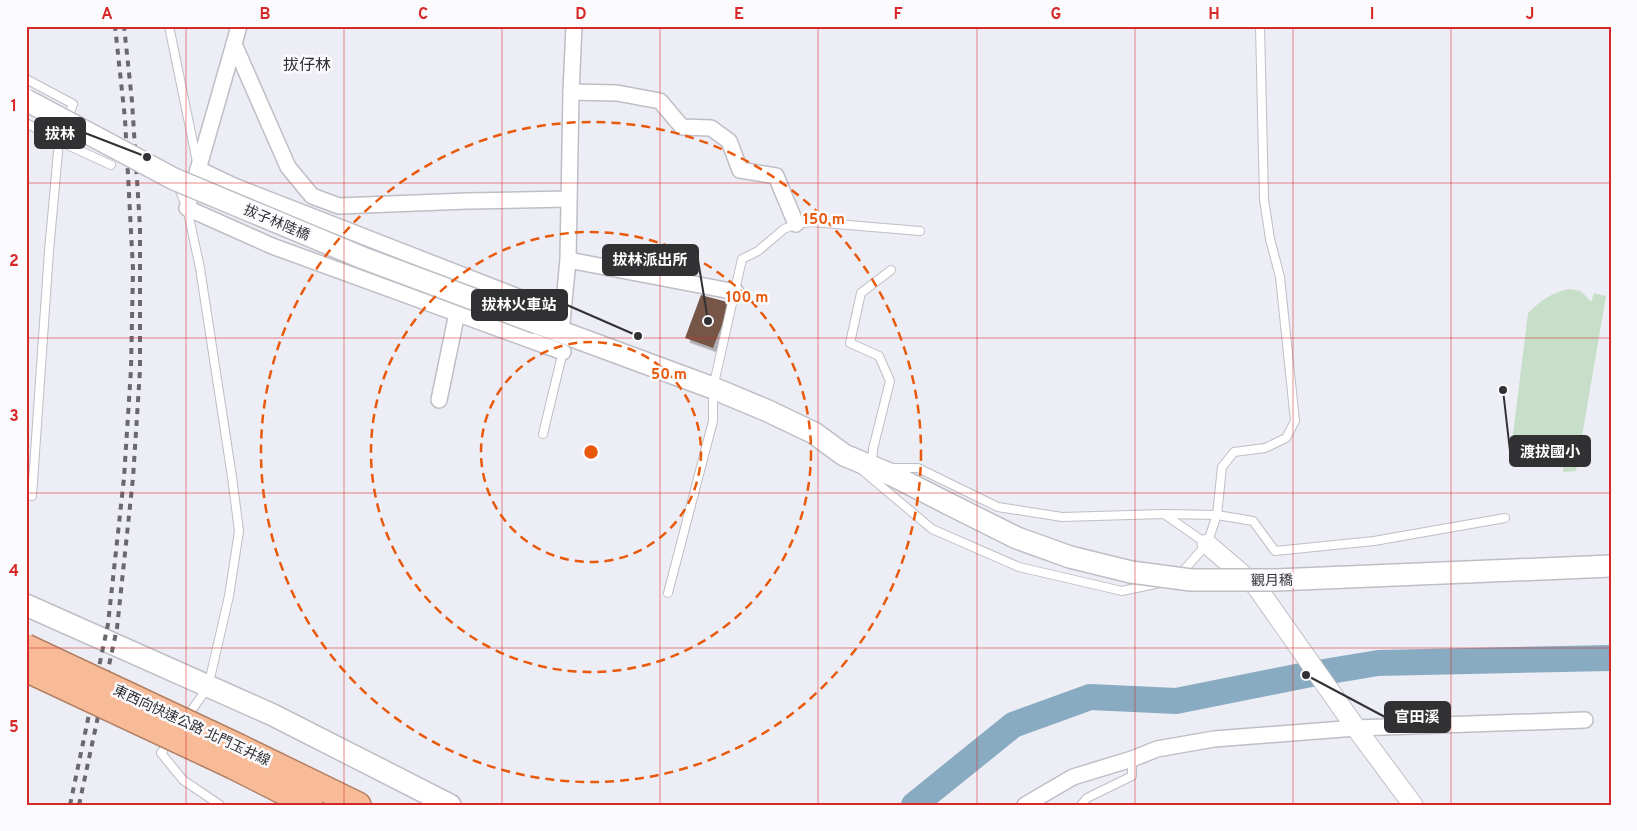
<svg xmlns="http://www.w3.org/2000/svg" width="1637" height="831" viewBox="0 0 1637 831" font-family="Overpass,'Noto Sans TC',sans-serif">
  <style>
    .green { fill: #c7dec8 }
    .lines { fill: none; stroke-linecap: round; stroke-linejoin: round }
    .river { stroke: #88abc1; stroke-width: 26 }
    .building { fill: #765646; filter: url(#shadow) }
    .service-casing { stroke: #bebec6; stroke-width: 10 }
    .minor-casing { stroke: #bebec6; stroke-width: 18 }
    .tertiary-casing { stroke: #bebec6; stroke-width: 21 }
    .secondary-casing { stroke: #bebec6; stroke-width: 24 }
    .trunk-casing { stroke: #b28064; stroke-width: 28 }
    .service { stroke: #fff; stroke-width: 8 }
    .minor { stroke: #fff; stroke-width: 15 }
    .tertiary { stroke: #fff; stroke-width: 19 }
    .secondary { stroke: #fff; stroke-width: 21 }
    .trunk { stroke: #f8bb98; stroke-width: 25 }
    .rail { stroke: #68686d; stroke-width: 4; stroke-dasharray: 6 6; stroke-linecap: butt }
    .secondary-bridge-casing { stroke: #bebec6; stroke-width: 24; stroke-linecap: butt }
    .trunk-bridge-casing { stroke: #b28064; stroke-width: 28; stroke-linecap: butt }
    .secondary-bridge { stroke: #fff; stroke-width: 21 }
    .trunk-bridge { stroke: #f8bb98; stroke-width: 25 }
    .grid { fill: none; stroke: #d62828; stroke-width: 1; stroke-opacity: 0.55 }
    .ring { fill: none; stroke: #e8590c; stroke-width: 2.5; stroke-dasharray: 9 6 }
    .labels { text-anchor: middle; stroke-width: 5; stroke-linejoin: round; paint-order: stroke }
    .street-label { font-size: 14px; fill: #313134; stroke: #fbfbfe }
    .quarter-label { font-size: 16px; fill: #313134; stroke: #fbfbfe }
    .centre { fill: #e8590c; stroke: #fbfbfe; stroke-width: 2.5 }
    .ring-label { font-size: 15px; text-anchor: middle; font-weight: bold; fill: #e8590c; stroke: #fbfbfe; stroke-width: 5; stroke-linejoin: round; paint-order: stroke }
    .leader { fill: none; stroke: #313134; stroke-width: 2 }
    .callout-dot { fill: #313134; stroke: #fbfbfe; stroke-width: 2 }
    .callout { fill: #313134; stroke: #313134; stroke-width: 2 }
    .callout-label { font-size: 15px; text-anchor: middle; font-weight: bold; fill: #fff }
    .neatline { fill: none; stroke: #d62828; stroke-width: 2 }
    .grid-label { font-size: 16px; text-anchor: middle; font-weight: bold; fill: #d62828 }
  </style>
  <defs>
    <filter id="shadow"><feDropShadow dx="4.5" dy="4.5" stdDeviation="0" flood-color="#0004"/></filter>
  </defs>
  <rect width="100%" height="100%" fill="#ededf6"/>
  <path class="green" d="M1569,289L1581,291L1591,302L1594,293L1606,296L1576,471L1563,472L1564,452C1561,454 1558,458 1555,460C1533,472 1518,453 1513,434L1528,313C1539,302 1552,292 1569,289Z"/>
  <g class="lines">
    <polyline class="river" points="914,805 1013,725 1090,697 1176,701 1306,675 1378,663 1611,658"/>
  </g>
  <polygon class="building" points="701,295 731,303 713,348 685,338"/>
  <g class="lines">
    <g class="service-casing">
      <g id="service">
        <polyline points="169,26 197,162"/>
        <polyline points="26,79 73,104 59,141 49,251 32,496"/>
        <polyline points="26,123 59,141 111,165"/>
        <polyline points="178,186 187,208 200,268 232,477 239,531 229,596 208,687 186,718"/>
        <polyline points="543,434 563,351"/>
        <polyline points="872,465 873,449 890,381 879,356 850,343 861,293 891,270"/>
        <polyline points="891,468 918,468 998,507 1062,517 1164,514 1207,544"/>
        <polyline points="863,471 932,529 1019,567 1122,591 1160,583"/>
        <polyline points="1164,514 1217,515 1253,521 1275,551 1374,541 1505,518"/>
        <polyline points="1179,574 1183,571 1207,544 1217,515 1222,467 1234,452 1265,448 1286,438 1295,421 1280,277 1270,239 1264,199 1260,26"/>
        <polyline points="668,593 713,421 713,388 742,259 758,251 784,229 796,224 812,222 920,231"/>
        <polyline points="170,740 161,753 183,780 220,805"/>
        <polyline points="1081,805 1087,798 1132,776 1132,759"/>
      </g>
    </g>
    <g class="minor-casing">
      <g id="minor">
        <polyline points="239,26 234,44 288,167 312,196 339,206 467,201 568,199"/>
        <polyline points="234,44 187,208 272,246 563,352"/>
        <polyline points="571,92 617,93 660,101 682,127 711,128 729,141 740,170 776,176 796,224"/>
        <polyline points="198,169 234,186 562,314"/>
        <polyline points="568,260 736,292"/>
        <polyline points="562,322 568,260 571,92 574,26"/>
        <polyline points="439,400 457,313"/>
        <polyline points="1025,805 1073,777 1132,759 1157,749 1214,739 1356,728 1585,720"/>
      </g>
    </g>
    <g class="tertiary-casing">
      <polyline id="tertiary" points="1207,544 1256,586 1356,728 1413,805"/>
    </g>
    <g class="secondary-casing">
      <g id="secondary">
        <polyline points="537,323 713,388 768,411 814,433 844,455 892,475 947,503"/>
        <polyline points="26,605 273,715 450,805"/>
      </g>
    </g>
    <g class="trunk-casing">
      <g id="trunk">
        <polyline points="239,747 358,805"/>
        <polyline points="233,766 310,805"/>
      </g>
    </g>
    <use href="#service" class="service"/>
    <use href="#minor" class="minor"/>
    <use href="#tertiary" class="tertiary"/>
    <use href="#secondary" class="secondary"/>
    <use href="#trunk" class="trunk"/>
    <g class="rail">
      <polyline points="70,805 108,624 124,478 131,369 133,269 125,119 115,26"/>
      <polyline points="79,805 117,628 133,478 140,370 140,227 132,101 124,26"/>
    </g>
    <g class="secondary-bridge-casing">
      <g id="secondary-bridge">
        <polyline points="26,100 174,179 363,258 537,323"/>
        <polyline points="947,503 1017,538 1070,557 1131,572 1191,580 1276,580 1611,566"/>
      </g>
    </g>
    <g class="trunk-bridge-casing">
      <g id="trunk-bridge">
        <polyline points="26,647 239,747"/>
        <polyline points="26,669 233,766"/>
      </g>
    </g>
    <use href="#secondary-bridge" class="secondary-bridge"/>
    <use href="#trunk-bridge" class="trunk-bridge"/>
  </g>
  <path class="grid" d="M186,26V805M344,26V805M502,26V805M660,26V805M818,26V805M977,26V805M1135,26V805M1293,26V805M1451,26V805M26,183H1611M26,338H1611M26,493H1611M26,648H1611"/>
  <g class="ring">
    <circle cx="591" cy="452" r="110"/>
    <circle cx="591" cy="452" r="220"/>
    <circle cx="591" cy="452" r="330"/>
  </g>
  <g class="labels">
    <g class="street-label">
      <text transform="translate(277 222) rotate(23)" y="5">拔子林陸橋</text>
      <text transform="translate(1272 580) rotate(-1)" y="5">觀月穚</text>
      <text transform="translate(192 725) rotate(25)" y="5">東西向快速公路 北門玉井線</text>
    </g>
    <g class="quarter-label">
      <text x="307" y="70">拔仔林</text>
    </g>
  </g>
  <circle cx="591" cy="452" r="8" class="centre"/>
  <g class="ring-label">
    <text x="824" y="224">150 m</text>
    <text x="747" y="302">100 m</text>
    <text x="669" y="379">50 m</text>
  </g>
  <path class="leader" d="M147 157L85 133M708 321L698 260M638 336L567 305M1503 390L1510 451M1306 675L1385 717"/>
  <g class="callout-dot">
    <circle cx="147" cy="157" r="5"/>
    <circle cx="708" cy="321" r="5"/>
    <circle cx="638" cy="336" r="5"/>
    <circle cx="1503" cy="390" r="5"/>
    <circle cx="1306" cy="675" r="5"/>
  </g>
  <g class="callout">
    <rect x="35" y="118" width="50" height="30" rx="5"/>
    <rect x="603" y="245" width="95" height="30" rx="5"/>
    <rect x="472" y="290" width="95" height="30" rx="5"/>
    <rect x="1510" y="436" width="80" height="30" rx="5"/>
    <rect x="1385" y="702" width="65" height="30" rx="5"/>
  </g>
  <g class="callout-label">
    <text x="60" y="139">拔林</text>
    <text x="650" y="265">拔林派出所</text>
    <text x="519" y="310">拔林火車站</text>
    <text x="1550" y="457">渡拔國小</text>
    <text x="1417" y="722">官田溪</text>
  </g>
  <rect width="1637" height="831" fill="none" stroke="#fbfbfe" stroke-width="55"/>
  <rect x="28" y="28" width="1582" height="776" class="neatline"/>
  <g class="grid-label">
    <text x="107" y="19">A</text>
    <text x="265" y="19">B</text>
    <text x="423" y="19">C</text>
    <text x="581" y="19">D</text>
    <text x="739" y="19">E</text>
    <text x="898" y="19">F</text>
    <text x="1056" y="19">G</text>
    <text x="1214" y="19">H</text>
    <text x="1372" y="19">I</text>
    <text x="1530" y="19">J</text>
    <text x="14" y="111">1</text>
    <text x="14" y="266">2</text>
    <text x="14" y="421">3</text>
    <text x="14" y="576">4</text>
    <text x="14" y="732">5</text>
  </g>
</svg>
